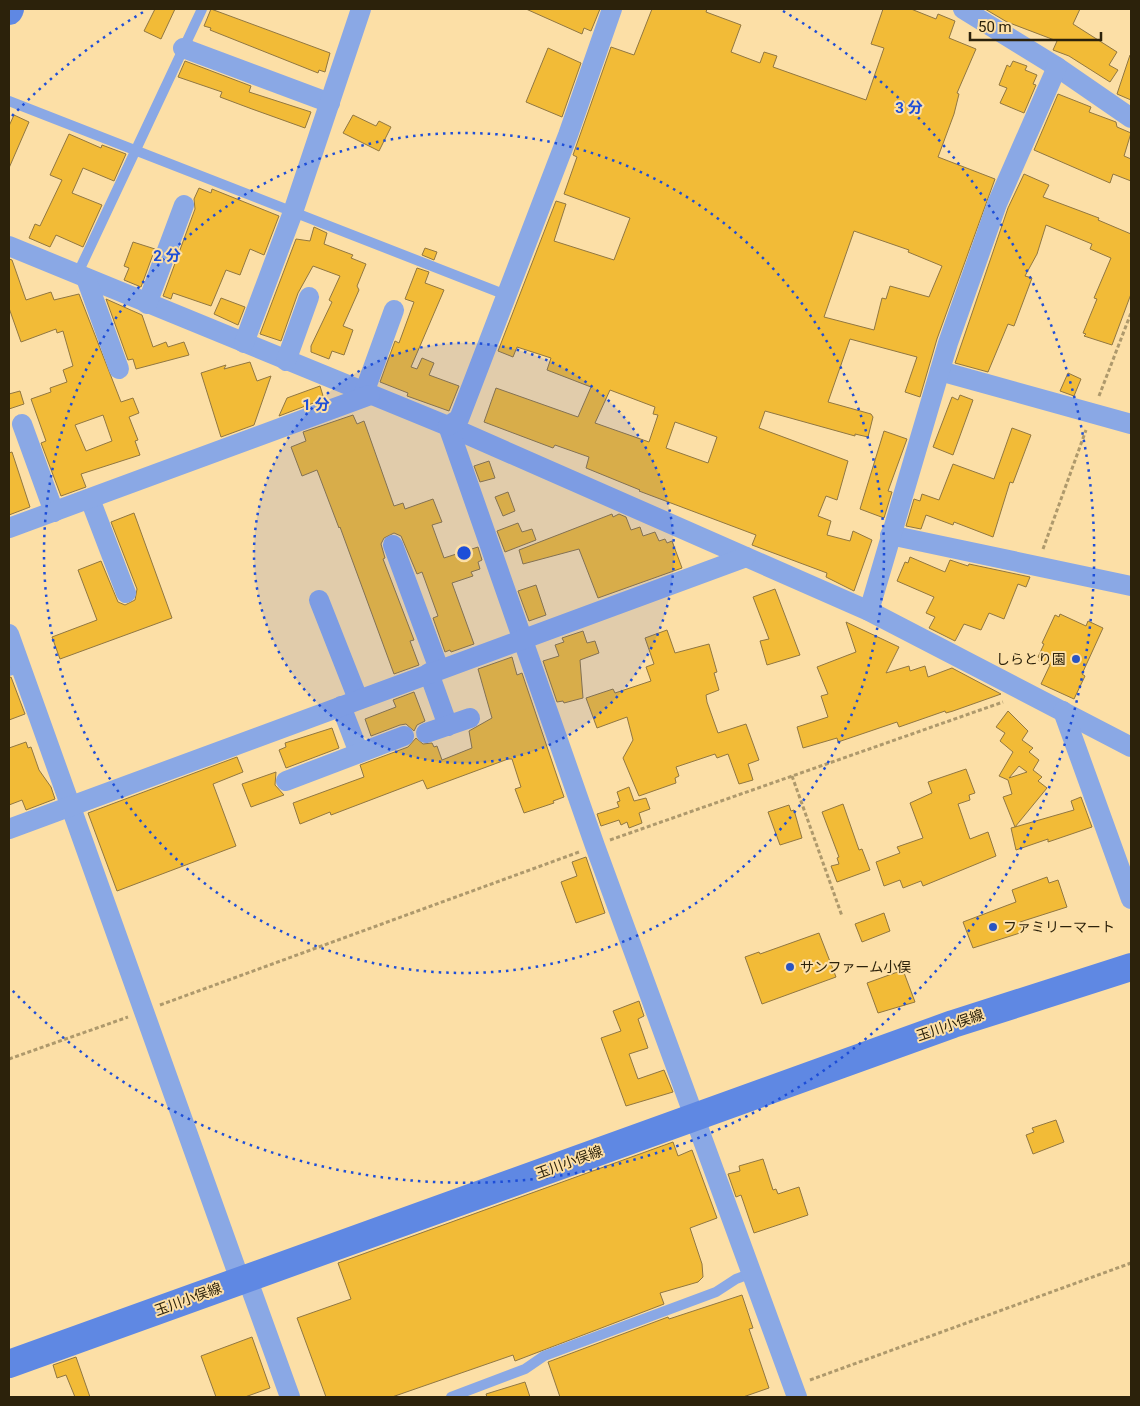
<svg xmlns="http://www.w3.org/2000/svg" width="1140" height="1406" viewBox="0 0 1140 1406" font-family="Roboto,'Noto Sans JP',sans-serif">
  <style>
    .building { fill: #f2bb37; stroke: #917741; fill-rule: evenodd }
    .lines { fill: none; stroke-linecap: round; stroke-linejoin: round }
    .path { stroke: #ae996c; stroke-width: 3; stroke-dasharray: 4 2.5; stroke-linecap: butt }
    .lane { stroke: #8aa8e5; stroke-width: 10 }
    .street { stroke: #8aa8e5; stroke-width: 20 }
    .secondary { stroke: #5f88e3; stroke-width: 28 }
    .ring { fill: none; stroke: #1d4ed8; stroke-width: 2.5; stroke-dasharray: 2.5 5 }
    .poi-dot { fill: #2954c2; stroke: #fcdfa6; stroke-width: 2 }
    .labels { text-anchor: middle; stroke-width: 4; stroke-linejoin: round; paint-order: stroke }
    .poi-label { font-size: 14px; fill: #2c220b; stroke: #fcdfa6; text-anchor: start }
    .street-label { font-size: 14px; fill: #2c220b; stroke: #fcdfa6 }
    .centre { fill: #1d4ed8; stroke: #fcdfa6; stroke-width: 2.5 }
    .ring-label { font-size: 15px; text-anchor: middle; font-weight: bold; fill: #1d4ed8; stroke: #fcdfa6; stroke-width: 4; stroke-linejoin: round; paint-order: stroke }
  </style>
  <rect width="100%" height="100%" fill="#fcdfa6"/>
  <g class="building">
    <polygon points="155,9 175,9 161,39 144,31"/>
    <polygon points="211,9 330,53 325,72 319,70 318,73 210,30 211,28 204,26"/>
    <polygon points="526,9 600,9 591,31 584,28 582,34"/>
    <path d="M652,9H707L706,12L741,25L731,52L760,63L764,52L777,56L773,67L866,100L884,48L871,44L883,9H911L936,19L938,14L955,21L949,38L976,49L957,93L959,94L954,114L938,157L995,179L937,339L920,397L905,392L917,357L850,339L828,402L871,414L873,417L868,437L855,434V436L765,411L759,428L848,461L837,500L826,496L818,516L831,521L827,535L850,541L853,531L872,540L854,591L826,577L827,573L752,545L756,535L639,491L640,490L586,468L589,457L555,445L553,448L484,422L496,388L578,417L591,387L547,370L551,358L517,347L513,357L498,351L556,201L566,204L554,241L614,260L630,218L564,194L577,157L573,155L611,47L634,55ZM854,231L909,250L908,252L942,266L929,297L890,286L886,299L882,298L874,330L824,317ZM610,390L655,407L653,414L658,415L649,442L595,423ZM675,422L717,437L708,463L666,448Z"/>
    <polygon points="985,9 1080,9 1073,24 1117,52 1109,65 1118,70 1110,82 1069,56 1053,50 1057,41 1007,22"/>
    <polygon points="548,48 581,63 562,117 526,102"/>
    <polygon points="1130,55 1131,55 1131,100 1117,94"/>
    <polygon points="185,61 251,86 249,92 311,112 305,128 252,109 220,97 222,92 178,77"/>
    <polygon points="1013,61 1027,66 1025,70 1037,75 1033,84 1036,85 1024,113 1000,103 1007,88 999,85 1007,65 1010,67"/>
    <polygon points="1058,94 1091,107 1089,112 1116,122 1117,127 1131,133 1124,156 1131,159 1131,181 1113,174 1110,183 1034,150"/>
    <polygon points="14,115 29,122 9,168 9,126"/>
    <polygon points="353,115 376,126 379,121 391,127 379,151 343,133"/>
    <polygon points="69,134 101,148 102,145 126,154 114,181 83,168 72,193 102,205 83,247 56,235 50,247 29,238 35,224 40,226 62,180 50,175"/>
    <polygon points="1024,174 1049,185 1043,197 1099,218 1098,220 1131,234 1131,294 1112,345 1084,336 1086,334 1083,333 1097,299 1094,298 1111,258 1090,249 1092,244 1046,225 1037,254 1025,276 1032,278 1014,326 1008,324 988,372 955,363 1008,208"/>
    <polygon points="199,188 211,193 212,189 279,216 264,255 250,249 240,275 226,270 211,306 173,293 171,299 163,296 195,209 194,199"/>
    <polygon points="314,227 327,233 324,244 353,255 351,258 366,264 357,286 359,290 343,326 353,330 344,355 332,351 329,359 311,352 311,346 332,302 329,300 340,276 313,266 298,293 281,341 260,334 296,239 310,241"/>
    <polygon points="133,242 155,249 141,287 124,280 129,268 124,266"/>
    <polygon points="425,248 437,252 434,260 422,255"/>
    <path d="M9,259L12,260L26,300L51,292L54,300L79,294L121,402L133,398L139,413L129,417L138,440L135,441L140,455L81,474L86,487L61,496L41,443L46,441L31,399L51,392L50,388L67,382L63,370L73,366L63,331L57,333L56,329L21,342L9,308ZM103,415L112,441L86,451L75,425Z"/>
    <polygon points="417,268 429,272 425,283 444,290 411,367 417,369 422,358 434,363 429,375 459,386 449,411 407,396 408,393 380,382 395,341 399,343 414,302 405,299"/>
    <polygon points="221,298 245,307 238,325 214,314"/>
    <polygon points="106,299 142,315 153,347 166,342 168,347 184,342 189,355 136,369 133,359 128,360"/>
    <polygon points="250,362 257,381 271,376 254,425 221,437 201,373 226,365 224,369"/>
    <polygon points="1068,373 1081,379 1074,396 1060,391"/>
    <polygon points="320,386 324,399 279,416 287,398"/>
    <polygon points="20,391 24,404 9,409 9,394"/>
    <polygon points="960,395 973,400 953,455 933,447 952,397 958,400"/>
    <polygon points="353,415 357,424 364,421 394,506 403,503 405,509 433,499 442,522 432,525 444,558 478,547 482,560 478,562 480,569 471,572 473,576 452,583 474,644 451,652 450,650 445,652 433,618 438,616 422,572 417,574 401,536 394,533 384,538 381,544 385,558 383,559 414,640 410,641 419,665 394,674 340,527 339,528 317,470 302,476 291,447 306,441 303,432"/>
    <polygon points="1012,428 1031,435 1013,483 1010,482 993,537 954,522 953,525 926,515 921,529 906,526 914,499 920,501 922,494 939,500 953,464 994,479"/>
    <polygon points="884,431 907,439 888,491 892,492 884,518 860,509"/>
    <polygon points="12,452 30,507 9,515 9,453"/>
    <polygon points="489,461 495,478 480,482 474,466"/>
    <polygon points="508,492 515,511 503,516 495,497"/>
    <polygon points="134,513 172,618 60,659 52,637 97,620 78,570 101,561 118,602 125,605 135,600 137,589 111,522"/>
    <polygon points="612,514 613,517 619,514 626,517 631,530 640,527 643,536 655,532 659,541 665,539 667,543 672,541 682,568 598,598 579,549 523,564 519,550"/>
    <polygon points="518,523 522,532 532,529 536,540 505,552 497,531"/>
    <polygon points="910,557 945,572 950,560 968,566 969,564 1030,577 1026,587 1018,584 1004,619 989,613 981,630 964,624 955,641 929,628 935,617 926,613 934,597 897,581 905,562 908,563"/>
    <polygon points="536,585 546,615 529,621 518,591"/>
    <polygon points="775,589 800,655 767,665 760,641 769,639 753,597"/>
    <polygon points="1060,614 1086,626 1088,621 1103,628 1082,674 1085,676 1074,699 1041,684 1050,665 1039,661 1040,658 1038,657 1044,644 1042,643 1055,615 1059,617"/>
    <polygon points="846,622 899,647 886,673 909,666 910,671 925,666 928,677 952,668 1001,694 953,711 946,713 945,711 899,727 897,722 838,742 837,738 803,748 797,727 828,717 821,696 828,694 817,667 856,652"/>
    <polygon points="667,630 675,653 709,644 717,672 714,673 719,690 706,695 707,702 718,733 746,724 759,760 748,764 753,780 739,784 728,754 717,758 715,754 676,767 679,776 675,778 676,783 639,796 623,758 633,740 627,717 597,728 586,698 613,689 615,693 651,681 646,667 654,664 645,638"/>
    <polygon points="583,631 587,643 595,641 599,653 580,660 583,698 564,703 563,701 557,702 543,661 559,656 555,645 564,642 562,638"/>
    <polygon points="512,657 517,675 522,673 564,797 553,801 554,803 524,813 515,789 521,787 512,759 508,759 427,789 423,780 331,815 330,812 300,824 293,803 364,777 360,765 408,747 416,738 423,744 432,743 434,747 437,746 442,760 472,748 469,731 492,718 478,669"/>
    <polygon points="11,677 25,714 9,720 9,678"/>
    <polygon points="414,692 425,721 417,725 414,731 406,724 400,725 371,736 365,719 396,707 393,700"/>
    <path d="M1008,711L1028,731L1022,740L1033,748L1029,752L1039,760L1033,770L1042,777L1038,781L1047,788L1015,827L1074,810L1071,801L1081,797L1092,827L1048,842V839L1016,850L1011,828L1015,827L1003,797L1012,794L1008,780L999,776L1013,752L1000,741L1005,733L996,727ZM1019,766L1027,772L1009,778Z"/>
    <polygon points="332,728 339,748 286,768 279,750 286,747 285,743"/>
    <polygon points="26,742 28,748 31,747 39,770 51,787 55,799 26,810 22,800 9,805 9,748"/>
    <polygon points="237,757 243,772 213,784 236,846 117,891 88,813"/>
    <polygon points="966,769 975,793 969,795 970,800 958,804 970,839 988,832 996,856 923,886 921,881 903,888 900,880 884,886 876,862 900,853 897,847 923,838 910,803 932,793 928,782"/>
    <polygon points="276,772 275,785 284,795 251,807 242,784"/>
    <polygon points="629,787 634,801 646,798 650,809 639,813 642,823 629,828 627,822 621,825 619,820 601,826 597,814 619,807 617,802 620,801 617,792"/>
    <polygon points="843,804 859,850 862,849 870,870 837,882 831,866 839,864 837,858 839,857 822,812"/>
    <polygon points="789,805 791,811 794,810 802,838 780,845 768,812"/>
    <polygon points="586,857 605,913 576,923 561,882 577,876 572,862"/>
    <polygon points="1047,877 1049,883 1058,880 1067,907 1020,922 1023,932 973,948 963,922 1016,902 1012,890"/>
    <polygon points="884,913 890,931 862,942 855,924"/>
    <polygon points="819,933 836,977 762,1004 745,957 759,952 760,954"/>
    <polygon points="903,970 915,1002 878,1013 867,983"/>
    <polygon points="639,1001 644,1016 638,1019 648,1048 629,1054 638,1079 664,1070 673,1092 626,1106 601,1038 621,1031 613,1011"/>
    <polygon points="1056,1120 1064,1142 1033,1154 1026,1135 1034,1132 1032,1128"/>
    <polygon points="673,1142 678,1156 692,1150 717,1218 690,1228 702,1264 703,1277 698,1282 660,1293 664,1304 515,1361 513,1355 392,1397 326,1397 297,1318 351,1299 338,1263"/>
    <polygon points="763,1159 773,1190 776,1189 778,1194 799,1187 808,1215 754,1233 741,1195 736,1197 728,1174 740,1171 739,1166"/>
    <polygon points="742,1295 753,1328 749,1329 769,1388 743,1397 560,1397 548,1362 668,1317 669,1319"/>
    <polygon points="252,1337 270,1388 245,1397 216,1397 201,1356"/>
    <polygon points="76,1357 90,1397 75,1397 66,1375 57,1378 53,1365"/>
    <polygon points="525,1382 530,1397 487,1397 486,1394"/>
  </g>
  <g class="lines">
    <g class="path">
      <polyline points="1099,396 1131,313"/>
      <polyline points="1043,549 1086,430"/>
      <polyline points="792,776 842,916"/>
      <polyline points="610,840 1003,702"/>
      <polyline points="160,1005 579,852"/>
      <polyline points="9,1059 128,1017"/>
      <polyline points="810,1380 1131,1263"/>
    </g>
    <g class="lane">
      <polyline points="9,101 506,295"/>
      <polyline points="77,275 202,9"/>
      <polyline points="9,671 21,668"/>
      <polyline points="451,1397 525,1369 544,1356 716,1292 736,1279 752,1273"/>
    </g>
    <g class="street">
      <polyline points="963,9 1057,67 1131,118"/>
      <polyline points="183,48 330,103"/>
      <polyline points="9,246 448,426 869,611 1131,747"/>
      <polyline points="86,278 119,369"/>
      <polyline points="147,304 184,205"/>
      <polyline points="244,343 293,212 361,9"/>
      <polyline points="286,361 309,297"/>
      <polyline points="940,371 1131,424"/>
      <polyline points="364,393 394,310"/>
      <polyline points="22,424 54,512"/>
      <polyline points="448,426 595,846 797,1397"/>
      <polyline points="448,426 459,419 568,135 612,9"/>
      <polyline points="90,499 126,593"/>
      <polyline points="9,528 370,395"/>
      <polyline points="890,535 1131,586"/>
      <polyline points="393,545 439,669"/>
      <polyline points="319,600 358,699"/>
      <polyline points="869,611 948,343 997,204 1057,67"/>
      <polyline points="9,634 240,1280"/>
      <polyline points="429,673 448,726"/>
      <polyline points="341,706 359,753"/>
      <polyline points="1063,711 1131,899"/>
      <polyline points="426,733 470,718"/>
      <polyline points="286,781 404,736"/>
      <polyline points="9,829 746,557"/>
      <polyline points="247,1278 290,1397"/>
    </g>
    <g class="secondary">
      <polyline points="9,11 10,9"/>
      <polyline points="9,1364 953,1024 1131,967"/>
    </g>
  </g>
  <circle cx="464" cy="553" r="210" fill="#1d4ed8" fill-opacity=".12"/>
  <g class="ring">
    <circle cx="464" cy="553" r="210"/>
    <circle cx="464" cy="553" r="420"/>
    <path d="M12 116A629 629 0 0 1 145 11M783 11A629 629 0 1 1 12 990"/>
  </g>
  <g class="poi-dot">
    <circle cx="1076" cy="659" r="5"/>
    <circle cx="993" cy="927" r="5"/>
    <circle cx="790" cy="967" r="5"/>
  </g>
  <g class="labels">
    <g class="poi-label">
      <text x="1066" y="664" text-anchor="end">しらとり園</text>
      <text x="1003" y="932">ファミリーマート</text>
      <text x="800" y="972">サンファーム小俣</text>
    </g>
    <g class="street-label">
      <text transform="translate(950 1025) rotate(-19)" y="5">玉川小俣線</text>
      <text transform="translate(569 1162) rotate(-20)" y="5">玉川小俣線</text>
      <text transform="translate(188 1299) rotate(-20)" y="5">玉川小俣線</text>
    </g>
  </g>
  <circle cx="464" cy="553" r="8" class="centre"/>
  <g class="ring-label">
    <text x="909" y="113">3 分</text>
    <text x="167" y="261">2 分</text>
    <text x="316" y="410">1 分</text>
  </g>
  <rect width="1140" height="1406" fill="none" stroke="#2c220b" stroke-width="20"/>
  <path d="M970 32v8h131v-8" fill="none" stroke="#2c220b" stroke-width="2.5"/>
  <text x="978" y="32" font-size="15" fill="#2c220b" stroke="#fcdfa6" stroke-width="4" paint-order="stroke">50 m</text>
</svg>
